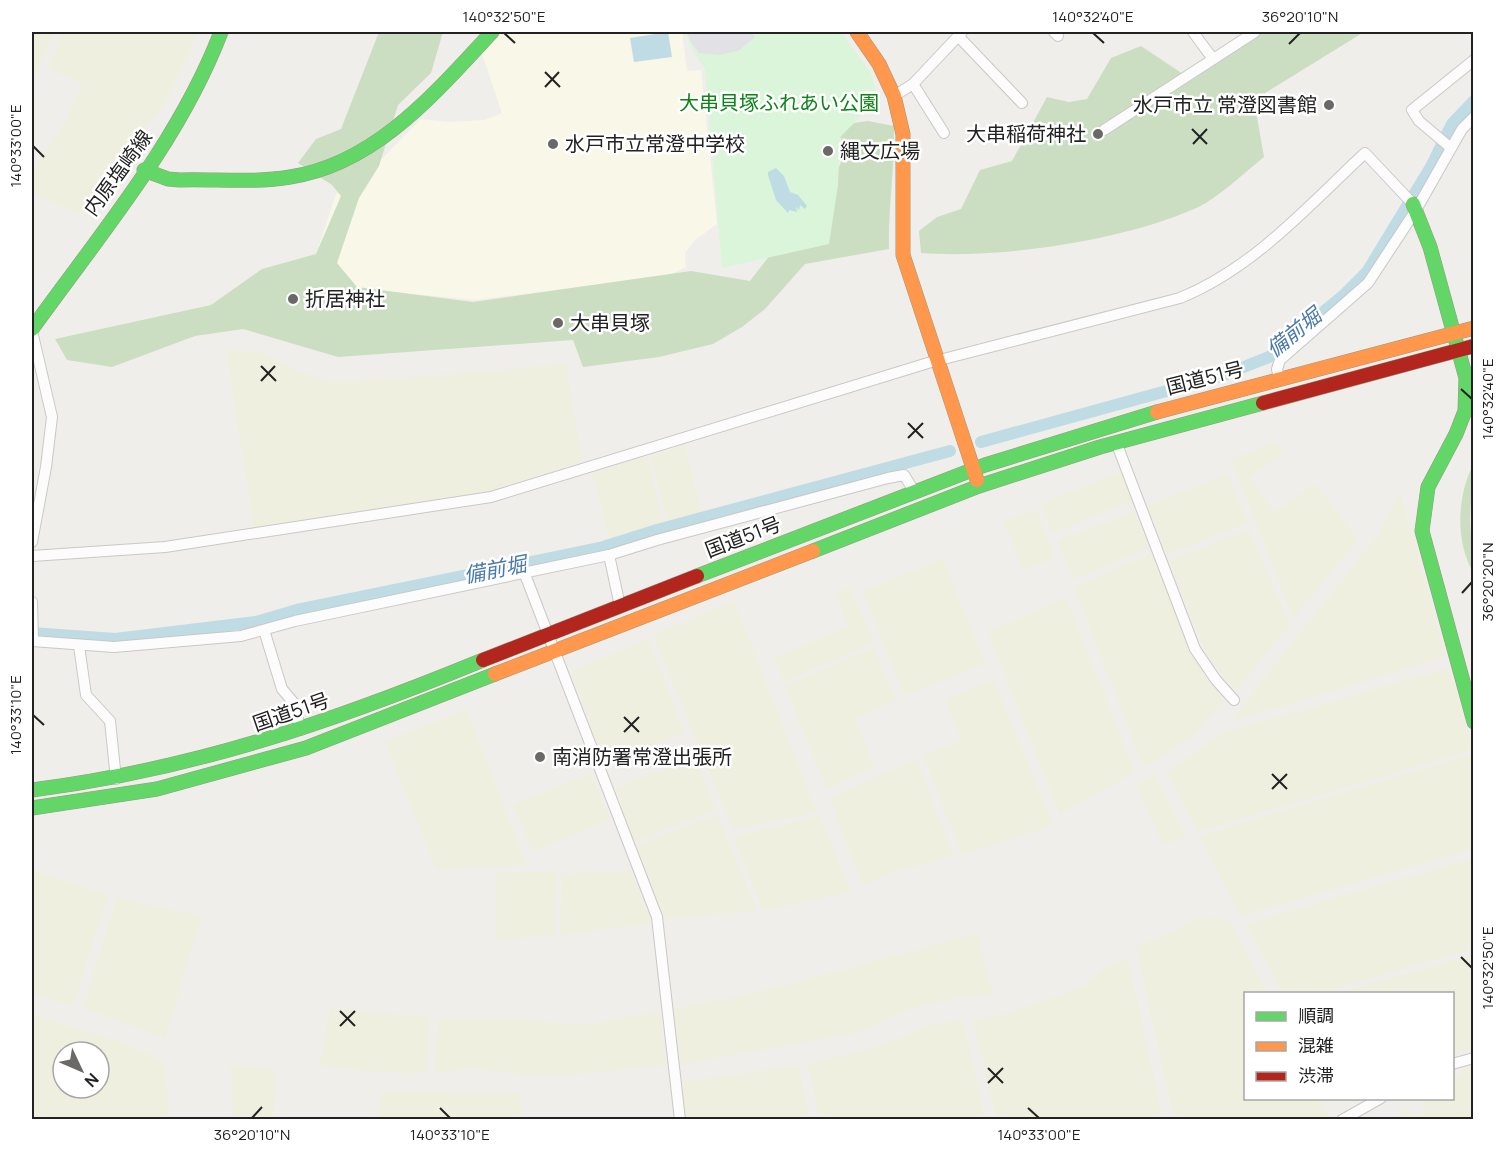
<svg xmlns="http://www.w3.org/2000/svg" width="1505" height="1151" viewBox="0 0 1505 1151" font-family="Manrope,'Noto Sans JP',sans-serif">
  <style>
    .education { fill: #f8f7e8 }
    .farmland { fill: #efefdf; fill-rule: evenodd }
    .forest { fill: #cbdec1 }
    .park { fill: #daf5da }
    .plaza { fill: #e2e1e5 }
    .water { fill: #bfdbe3 }
    .lines { fill: none; stroke-linecap: round; stroke-linejoin: round }
    .canal { stroke: #bfdbe3; stroke-width: 12 }
    .street-casing { stroke: #c9c8c7; stroke-width: 12 }
    .fast-casing { stroke: #999a82; stroke-width: 15 }
    .slow-casing { stroke: #999a82; stroke-width: 15 }
    .jam-casing { stroke: #999a82; stroke-width: 15 }
    .street { stroke: #fdfcfc; stroke-width: 10 }
    .fast { stroke: #63d668; stroke-width: 14 }
    .slow { stroke: #ff974d; stroke-width: 14 }
    .jam { stroke: #b3261e; stroke-width: 14 }
    .ticks { fill: none; stroke: #222; stroke-width: 2 }
    .poi-dot { fill: #6a6968; stroke: #fff; stroke-width: 2 }
    .labels { text-anchor: middle; stroke-width: 5; stroke-linejoin: round; paint-order: stroke }
    .park-label { font-size: 20px; fill: #0c8416; stroke: #fff }
    .poi-label { font-size: 20px; fill: #222; stroke: #fff; text-anchor: start }
    .street-label { font-size: 20px; fill: #222; stroke: #fff }
    .water-label { font-size: 21px; font-style: italic; fill: #4a7aab; stroke: #fff }
    .neatline { fill: none; stroke: #222; stroke-width: 2 }
    .ticks-label { font-size: 15px; text-anchor: middle; fill: #222 }
  </style>
  <rect width="100%" height="100%" fill="#f0eeeb"/>
  <polygon class="education" points="499,32 682,32 687,71 701,70 717,224 695,240 685,253 686,267 670,275 476,300 368,290 335,281 311,270 336,194 375,166 421,119 449,122 485,120 502,113 481,51"/>
  <g class="farmland">
    <polygon points="32,32 53,32 32,85"/>
    <polygon points="63,32 196,32 189,55 162,109 139,133 81,214 32,195 32,171 59,131 83,84 48,69"/>
    <polygon points="226,350 263,352 276,360 324,381 349,382 566,364 582,461 491,491 254,529"/>
    <polygon points="1275,441 1284,453 1250,478 1275,512 1315,483 1358,539 1293,619 1231,459"/>
    <polygon points="685,444 702,512 667,522 651,456"/>
    <polygon points="647,455 663,523 609,540 592,471"/>
    <polygon points="1121,472 1132,493 1131,501 1052,533 1041,504"/>
    <polygon points="1228,474 1248,523 1167,555 1147,506"/>
    <polygon points="1400,491 1446,657 1230,722 1377,536"/>
    <polygon points="1036,509 1056,557 1023,570 1003,522"/>
    <polygon points="1134,512 1150,547 1074,580 1058,541"/>
    <polygon points="1249,529 1290,624 1236,691 1206,653 1168,561"/>
    <polygon points="1152,553 1197,663 1225,700 1192,736 1144,768 1074,587"/>
    <polygon points="943,559 985,664 904,696 863,591"/>
    <polygon points="850,587 874,643 784,682 774,658 848,627 835,594"/>
    <polygon points="1066,598 1135,772 1060,815 988,632"/>
    <polygon points="734,601 817,812 733,830 653,635"/>
    <polygon points="648,639 685,732 605,764 571,672"/>
    <polygon points="873,648 896,700 856,719 874,767 827,789 785,686"/>
    <polygon points="1449,668 1473,750 1198,831 1167,773 1220,734"/>
    <polygon points="994,680 1052,822 1045,828 962,855 923,756 961,740 945,699"/>
    <polygon points="467,710 527,866 436,869 385,741"/>
    <polygon points="1473,754 1473,849 1241,916 1199,836"/>
    <polygon points="694,757 716,810 634,841 615,788"/>
    <polygon points="917,759 954,856 895,871 863,885 829,798"/>
    <polygon points="591,773 610,819 533,852 513,805"/>
    <polygon points="1155,775 1187,838 1162,845 1136,785"/>
    <polygon points="717,814 757,910 665,919 636,846"/>
    <polygon points="820,816 851,892 763,911 733,837"/>
    <polygon points="1473,858 1473,949 1320,993 1283,993 1246,924"/>
    <polygon points="32,870 108,895 73,1006 32,995"/>
    <polygon points="631,871 651,921 647,924 560,935 562,874"/>
    <polygon points="497,872 557,872 555,935 495,941"/>
    <polygon points="117,898 202,916 165,1039 83,1007"/>
    <polygon points="1212,918 1230,921 1267,993 1246,994 1246,1098 1321,1099 1331,1118 1329,1119 1174,1119 1136,947 1170,933 1191,920"/>
    <polygon points="978,933 993,995 962,997 911,1009 857,1033 681,1065 672,1009 776,988"/>
    <polygon points="1473,955 1473,1048 1453,1055 1452,994 1337,993"/>
    <polygon points="1128,958 1163,1119 996,1119 973,1019 1006,1014 1082,987 1104,969"/>
    <polygon points="330,1008 430,1017 427,1073 372,1072 319,1066"/>
    <polygon points="660,1011 666,1066 569,1075 525,1075 476,1069 433,1073 439,1018 513,1019 587,1025"/>
    <path d="M32,1014L129,1045L164,1062L170,1119H32ZM63,1052H99V1088H63Z"/>
    <polygon points="963,1019 985,1119 819,1119 808,1064 881,1046 933,1024"/>
    <polygon points="1473,1064 1473,1119 1397,1119 1407,1107 1413,1116 1427,1109 1422,1099 1452,1098 1453,1080 1460,1075 1464,1066"/>
    <polygon points="230,1065 276,1070 274,1117 288,1119 234,1119"/>
    <polygon points="799,1065 809,1119 686,1119 682,1082"/>
    <polygon points="382,1091 520,1093 523,1119 379,1119"/>
  </g>
  <g class="forest">
    <path d="M379,32H443L431,73L398,105L379,166L359,198L337,263L357,287L473,302L691,271L750,281L780,242L823,213L843,156L839,125L868,121L894,126C895,168 888,207 889,249L805,264L765,309L742,327L713,344L659,357L583,367L573,340L338,357L243,329L195,336L112,367L67,360L55,339L211,305L262,269L316,254L341,196L332,185L298,163L316,139L341,129Z"/>
    <path d="M1261,32H1364L1254,100L1264,157C1245,172 1215,201 1194,209C1121,241 1000,259 921,253L919,231L937,217L961,209L980,170L1012,161L1047,97L1069,102L1087,99L1111,58L1141,46L1192,80Z"/>
    <path d="M1473,465L1470,519L1473,572C1455,540 1457,497 1473,465Z"/>
  </g>
  <polygon class="park" points="685,32 841,32 871,73 877,95 863,114 840,137 838,185 829,244 722,268 705,70 693,51"/>
  <polygon class="plaza" points="687,32 752,32 755,37 738,51 719,55 699,53 691,42"/>
  <g class="water">
    <polygon points="668,32 672,57 634,62 630,38"/>
    <polygon points="776,168 784,176 790,192 798,195 807,206 805,209 800,205 799,210 796,207 797,212 789,210 788,213 776,200 768,175 768,172"/>
  </g>
  <g class="lines">
    <g class="canal">
      <polyline points="981,442 1221,376 1269,357 1345,294 1367,272 1432,165 1452,124 1474,101"/>
      <polyline points="32,633 115,639 256,622 297,610 600,548 657,530 950,451"/>
    </g>
    <g class="street-casing">
      <g id="street">
        <polyline points="1054,32 1058,36"/>
        <polyline points="1193,32 1213,59"/>
        <polyline points="959,37 1022,103"/>
        <polyline points="913,84 944,133"/>
        <polyline points="894,96 913,84 962,32"/>
        <polyline points="1104,130 1255,32"/>
        <polyline points="1451,148 1419,121 1412,110 1474,60"/>
        <polyline points="32,331 52,417 46,467 32,542"/>
        <polyline points="1279,379 1277,369 1280,360 1368,283 1416,210 1462,129 1474,117"/>
        <polyline points="1116,442 1195,649 1216,680 1234,700"/>
        <polyline points="609,555 620,606"/>
        <path d="M32,556L165,547L491,497L928,363L1180,298C1254,268 1308,206 1365,153L1413,204"/>
        <polyline points="524,572 657,917 680,1120"/>
        <polyline points="32,602 33,641"/>
        <polyline points="264,630 282,689 293,702 301,730"/>
        <polyline points="32,641 114,647 241,636 295,621 609,555 657,540 888,478 904,475 914,491"/>
        <polyline points="79,646 86,695 110,721 116,779"/>
        <polyline points="1452,1064 1474,1058"/>
        <polyline points="1342,1120 1381,1098"/>
      </g>
    </g>
    <g class="fast-casing">
      <g id="fast">
        <path d="M144,170L168,179L180,180C216,179 254,183 290,177C376,164 436,92 492,32"/>
        <polyline points="1413,204 1430,247 1466,378 1465,411 1456,434 1428,487 1422,531 1474,722"/>
        <path d="M32,329C100,234 179,142 221,32"/>
        <polyline points="813,551 979,486 1100,447 1263,403"/>
        <polyline points="697,576 985,465 1157,412"/>
        <path d="M32,790C195,769 332,722 483,660"/>
        <polyline points="32,808 157,789 306,748 495,674"/>
      </g>
    </g>
    <g class="slow-casing">
      <g id="slow">
        <polyline points="857,32 879,64 894,96 903,134 903,255 977,480"/>
        <polyline points="1157,412 1474,328"/>
        <polyline points="495,674 813,551"/>
      </g>
    </g>
    <g class="jam-casing">
      <g id="jam">
        <polyline points="1263,403 1474,346"/>
        <polyline points="483,660 697,576"/>
      </g>
    </g>
    <use href="#street" class="street"/>
    <use href="#fast" class="fast"/>
    <use href="#slow" class="slow"/>
    <use href="#jam" class="jam"/>
  </g>
  <path class="ticks" d="M504,33L515,43M1093,33L1104,43M1289,44L1300,33M545,72L560,87M545,87L559,72M1192,129L1207,144M1193,144L1207,129M33,146L44,157M261,366L276,381M261,381L275,366M1461,389L1472,399M908,423L923,438M908,438L923,423M1462,593L1472,582M33,715L44,725M624,717L639,732M624,732L639,717M1272,774L1287,789M1272,789L1287,774M1461,957L1472,968M340,1011L355,1026M340,1026L355,1011M988,1068L1003,1083M988,1083L1003,1068M440,1108L450,1118M1028,1108L1039,1118M252,1118L262,1107"/>
  <g class="poi-dot">
    <circle cx="1329" cy="105" r="6"/>
    <circle cx="1098" cy="134" r="6"/>
    <circle cx="553" cy="144" r="6"/>
    <circle cx="828" cy="151" r="6"/>
    <circle cx="293" cy="299" r="6"/>
    <circle cx="558" cy="323" r="6"/>
    <circle cx="540" cy="757" r="6"/>
  </g>
  <g class="labels">
    <g class="park-label">
      <text x="779" y="110">大串貝塚ふれあい公園</text>
    </g>
    <g class="poi-label">
      <text x="1317" y="112" text-anchor="end">水戸市立 常澄図書館</text>
      <text x="1086" y="141" text-anchor="end">大串稲荷神社</text>
      <text x="565" y="151">水戸市立常澄中学校</text>
      <text x="840" y="158">縄文広場</text>
      <text x="305" y="306">折居神社</text>
      <text x="570" y="330">大串貝塚</text>
      <text x="552" y="764">南消防署常澄出張所</text>
    </g>
    <g class="street-label">
      <text transform="translate(118 173) rotate(-54)" y="7">内原塩崎線</text>
      <text transform="translate(1205 378) rotate(-14)" y="7">国道51号</text>
      <text transform="translate(743 537) rotate(-21)" y="7">国道51号</text>
      <text transform="translate(291 712) rotate(-19)" y="7">国道51号</text>
    </g>
    <g class="water-label">
      <text transform="translate(1294 333) rotate(-39)" y="7">備前堀</text>
      <text transform="translate(495 570) rotate(-11)" y="7">備前堀</text>
    </g>
  </g>
  <rect width="1505" height="1151" fill="none" stroke="#ffffff" stroke-width="66"/>
  <rect x="1244" y="992" width="210" height="108" fill="#ffffff" stroke="#a7a7a7" stroke-width="1.5"/>
  <rect x="1256" y="1012" width="30" height="9" fill="#63d668" stroke="#a7a7a7" stroke-width="1.5"/>
  <text x="1298" y="1022" font-size="18" fill="#222222">順調</text>
  <rect x="1256" y="1042" width="30" height="9" fill="#ff974d" stroke="#a7a7a7" stroke-width="1.5"/>
  <text x="1298" y="1052" font-size="18" fill="#222222">混雑</text>
  <rect x="1256" y="1072" width="30" height="9" fill="#b3261e" stroke="#a7a7a7" stroke-width="1.5"/>
  <text x="1298" y="1082" font-size="18" fill="#222222">渋滞</text>
  <g transform="translate(81 1070) rotate(134)"><circle r="28" fill="#ffffff" stroke="#a7a7a7" stroke-width="1.5"/>
  <path d="M0-4.5L10 22L0 15L-10 22Z" fill="#6a6968"/>
  <text y="-9" font-size="16" font-weight="bold" text-anchor="middle" fill="#222222">N</text>
  </g>
  <rect x="33" y="33" width="1439" height="1085" class="neatline"/>
  <g class="ticks-label">
    <text x="504" y="22">140°32'50"E</text>
    <text x="1093" y="22">140°32'40"E</text>
    <text x="1300" y="22">36°20'10"N</text>
    <text transform="translate(16 146) rotate(-90)" y="5">140°33'00"E</text>
    <text transform="translate(1488 399) rotate(-90)" y="5">140°32'40"E</text>
    <text transform="translate(1488 582) rotate(-90)" y="5">36°20'20"N</text>
    <text transform="translate(16 715) rotate(-90)" y="5">140°33'10"E</text>
    <text transform="translate(1488 968) rotate(-90)" y="5">140°32'50"E</text>
    <text x="252" y="1140">36°20'10"N</text>
    <text x="450" y="1140">140°33'10"E</text>
    <text x="1039" y="1140">140°33'00"E</text>
  </g>
</svg>
